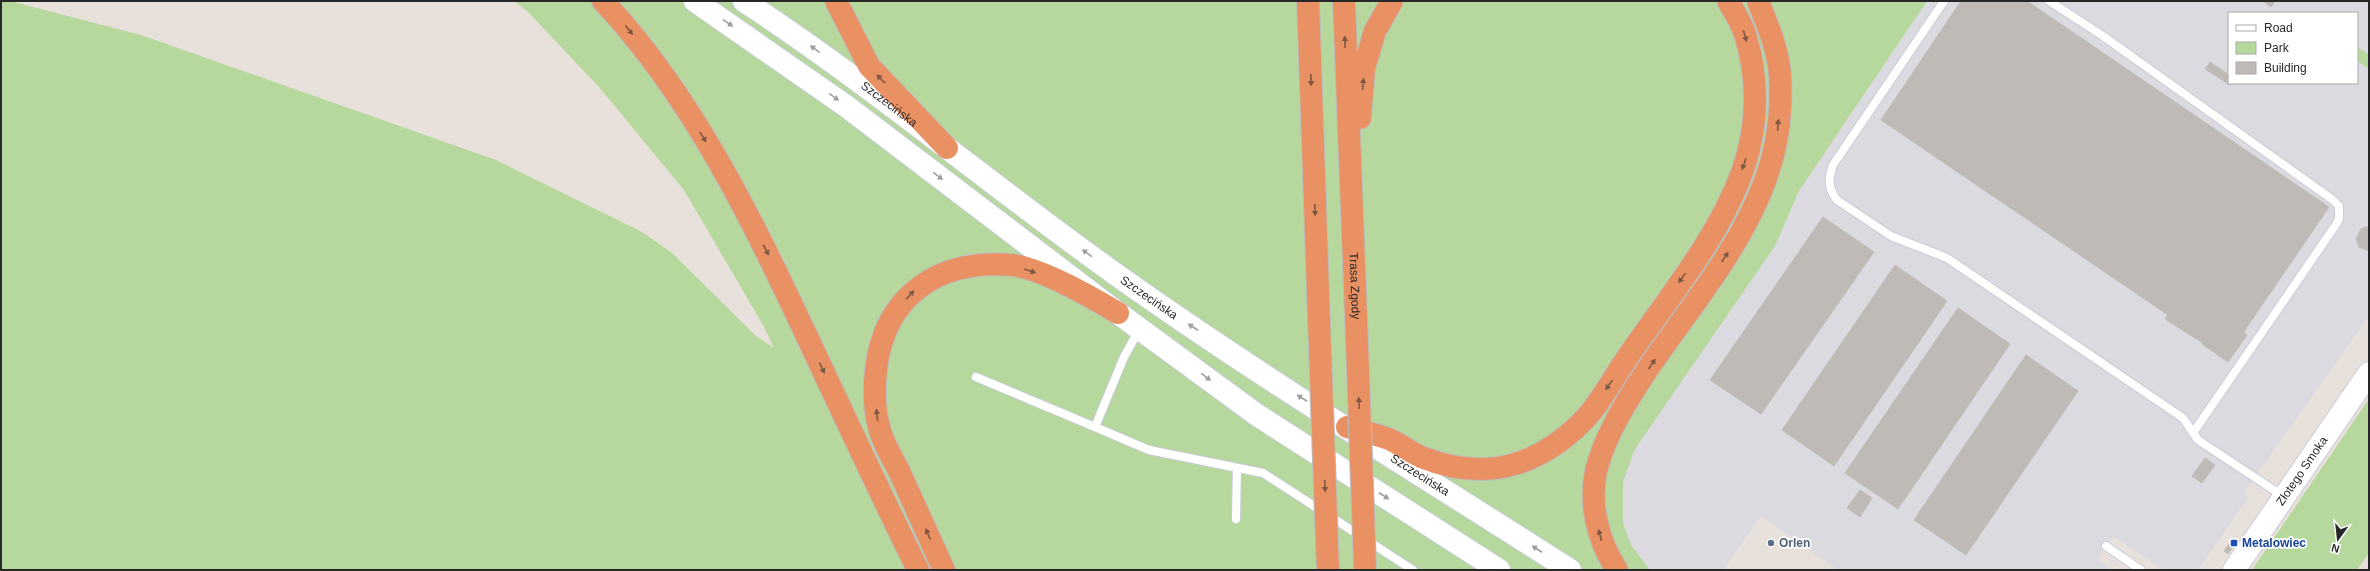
<svg xmlns="http://www.w3.org/2000/svg" width="2370" height="571" viewBox="0 0 2370 571" font-family="Arial,sans-serif">
  <style>
    .industrial { fill: #dbdae0; fill-rule: evenodd }
    .green { fill: #b6d89c }
    .building { fill: #c0bab6; stroke: #c2bcb4 }
    .lines { fill: none; stroke-linecap: round; stroke-linejoin: round }
    .lane-casing { stroke: #c8ccd7; stroke-width: 10 }
    .secondary-casing { stroke: #c8ccd7; stroke-width: 24 }
    .highway-casing { stroke: #bebebe; stroke-width: 24 }
    .lane { stroke: #fff; stroke-width: 8 }
    .secondary { stroke: #fff; stroke-width: 22 }
    .highway { stroke: #e99163; stroke-width: 22 }
    .highway-bridge-casing { stroke: #bebebe; stroke-width: 24; stroke-linecap: butt }
    .highway-bridge { stroke: #e99163; stroke-width: 22 }
    .oneway { fill: #9e9e9e }
    .oneway2 { fill: #7e5742 }
    .service-dot { fill: #5c6f8a; stroke: #fff; stroke-width: 1.5 }
    .transit-dot { fill: #1a4fb4; stroke: #fff; stroke-width: 1.5 }
    .labels { text-anchor: middle; stroke-width: 3.5; stroke-linejoin: round; paint-order: stroke }
    .street-label { font-size: 12px; fill: #272727; stroke: #fff }
    .service-label { font-size: 12px; font-weight: bold; fill: #4e5e75; stroke: #fff; text-anchor: start }
    .transit-label { font-size: 12px; font-weight: bold; fill: #164399; stroke: #fff; text-anchor: start }
  </style>
  <rect width="100%" height="100%" fill="#e8e0da"/>
  <path class="industrial" d="M1927,1H2369V316L2245,491L2247,499L2198,570H2164L2113,536L2097,559L2111,570H1838L1761,516L1723,570H1650L1631,545L1623,523V482L1635,449L1775,246L1799,191ZM2229,13H2357V83H2229Z"/>
  <g class="green">
    <polygon points="1,1 10,1 141,35 496,160 642,232 672,253 756,336 774,348 763,325 684,190 599,87 528,12 514,1 1927,1 1799,191 1775,246 1635,449 1623,482 1623,523 1631,545 1650,570 1,570"/>
    <polygon points="2357,47 2369,55 2369,69 2357,61"/>
    <polygon points="2369,399 2369,553 2357,570 2252,570"/>
  </g>
  <g class="building">
    <polygon points="1961,1 2027,1 2329,207 2243,333 2184,292 2168,315 1881,120"/>
    <polygon points="2263,1 2275,1 2271,7"/>
    <polygon points="2210,62 2229,75 2229,83 2231,83 2230,85 2205,69"/>
    <polygon points="1823,217 1874,252 1761,414 1710,380"/>
    <polygon points="2369,226 2369,251 2359,247 2356,239 2361,229"/>
    <polygon points="1895,265 1947,301 1834,466 1782,430"/>
    <polygon points="2184,292 2247,335 2228,362 2202,344 2203,343 2165,319"/>
    <polygon points="1958,308 2010,344 1898,509 1845,473"/>
    <polygon points="2026,355 2078,391 1966,555 1914,520"/>
    <polygon points="2205,458 2215,465 2202,483 2192,476"/>
    <polygon points="1860,490 1872,498 1860,517 1847,508"/>
    <polygon points="2229,544 2233,547 2228,554 2224,551"/>
  </g>
  <g class="lines">
    <g class="lane-casing">
      <g id="lane">
        <path d="M1944,1L1833,165C1828,179 1828,189 1837,200L1891,236L1947,258L2183,418L2198,440L2283,496"/>
        <polyline points="2049,1 2103,36 2333,200 2339,206 2339,219 2335,226 2193,433"/>
        <polyline points="976,377 1095,427 1124,357 1139,330"/>
        <polyline points="1095,427 1149,450 1263,473 1413,570"/>
        <polyline points="1236,519 1237,468"/>
        <polyline points="2106,546 2141,570"/>
      </g>
    </g>
    <g class="secondary-casing">
      <g id="secondary">
        <polyline points="695,1 846,106 1118,313 1257,415 1499,570"/>
        <path id="s1" d="M744,1C872,85 989,184 1114,273C1261,378 1417,472 1570,570"/>
        <path id="s2" d="M2234,570L2369,373"/>
      </g>
    </g>
    <g class="highway-casing">
      <g id="highway">
        <path d="M603,1C695,99 754,224 811,345C846,420 881,495 918,570"/>
        <polyline points="836,1 869,66 947,148"/>
        <polyline points="1308,1 1319,321"/>
        <path id="s3" d="M1344,1L1357,343"/>
        <polyline points="1360,118 1364,68 1375,31 1392,1"/>
        <path d="M1347,427C1361,431 1375,434 1389,439C1400,444 1410,452 1421,457C1451,469 1484,473 1515,464C1542,456 1563,441 1582,422C1599,406 1615,375 1629,355C1670,296 1730,223 1748,153C1758,114 1757,73 1745,34C1741,22 1734,11 1728,1"/>
        <polyline points="1327,545 1328,570"/>
        <path d="M944,570C929,537 914,504 899,471C892,457 882,442 879,427C874,409 874,389 876,370C884,296 938,259 1011,265C1039,267 1093,298 1118,313"/>
        <path d="M1617,570C1598,541 1589,505 1596,471C1605,435 1625,404 1645,373C1686,312 1740,250 1765,181C1777,149 1782,111 1780,76C1779,51 1767,24 1758,1"/>
      </g>
    </g>
    <use href="#lane" class="lane"/>
    <use href="#secondary" class="secondary"/>
    <use href="#highway" class="highway"/>
    <g class="highway-bridge-casing">
      <g id="highway-bridge">
        <polyline points="1319,321 1327,545"/>
        <polyline points="1357,343 1365,568"/>
      </g>
    </g>
    <use href="#highway-bridge" class="highway-bridge"/>
  </g>
  <defs><path id="oneway-solid" d="M-6-.8H1V-3.2L6.5 0L1 3.2V.8H-6Z"/></defs>
  <g class="oneway">
    <use href="#oneway-solid" transform="translate(728 23) rotate(34)"/>
    <use href="#oneway-solid" transform="translate(815 49) rotate(-144)"/>
    <use href="#oneway-solid" transform="translate(834 97) rotate(36)"/>
    <use href="#oneway-solid" transform="translate(938 176) rotate(37)"/>
    <use href="#oneway-solid" transform="translate(1087 253) rotate(-144)"/>
    <use href="#oneway-solid" transform="translate(1193 327) rotate(-147)"/>
    <use href="#oneway-solid" transform="translate(1206 377) rotate(36)"/>
    <use href="#oneway-solid" transform="translate(1302 398) rotate(-147)"/>
    <use href="#oneway-solid" transform="translate(1384 496) rotate(33)"/>
    <use href="#oneway-solid" transform="translate(1537 549) rotate(-147)"/>
  </g>
  <g class="oneway2">
    <use href="#oneway-solid" transform="translate(629 30) rotate(52)"/>
    <use href="#oneway-solid" transform="translate(1745 36) rotate(74)"/>
    <use href="#oneway-solid" transform="translate(1345 42) rotate(-92)"/>
    <use href="#oneway-solid" transform="translate(881 79) rotate(-134)"/>
    <use href="#oneway-solid" transform="translate(1311 80) rotate(88)"/>
    <use href="#oneway-solid" transform="translate(1363 84) rotate(-85)"/>
    <use href="#oneway-solid" transform="translate(1778 125) rotate(-86)"/>
    <use href="#oneway-solid" transform="translate(703 137) rotate(58)"/>
    <use href="#oneway-solid" transform="translate(1744 164) rotate(109)"/>
    <use href="#oneway-solid" transform="translate(1315 210) rotate(88)"/>
    <use href="#oneway-solid" transform="translate(766 250) rotate(62)"/>
    <use href="#oneway-solid" transform="translate(1725 257) rotate(-57)"/>
    <use href="#oneway-solid" transform="translate(1030 271) rotate(19)"/>
    <use href="#oneway-solid" transform="translate(1682 278) rotate(125)"/>
    <use href="#oneway-solid" transform="translate(910 295) rotate(-49)"/>
    <use href="#oneway-solid" transform="translate(1652 364) rotate(-56)"/>
    <use href="#oneway-solid" transform="translate(822 368) rotate(65)"/>
    <use href="#oneway-solid" transform="translate(1609 385) rotate(125)"/>
    <use href="#oneway-solid" transform="translate(1359 403) rotate(-92)"/>
    <use href="#oneway-solid" transform="translate(877 415) rotate(-97)"/>
    <use href="#oneway-solid" transform="translate(1325 486) rotate(88)"/>
    <use href="#oneway-solid" transform="translate(928 534) rotate(-114)"/>
    <use href="#oneway-solid" transform="translate(1600 535) rotate(-106)"/>
  </g>
  <circle class="service-dot" cx="1771" cy="543" r="4"/>
  <rect class="transit-dot" x="2230" y="539" width="8" height="8" rx="2"/>
  <g class="labels">
    <g class="street-label">
      <text dy="4" stroke="none"><textPath href="#s1" startOffset="178">Szczecińska</textPath></text>
      <text dy="4" stroke="none"><textPath href="#s3" startOffset="285">Trasa Zgody</textPath></text>
      <text dy="4" stroke="none"><textPath href="#s1" startOffset="502">Szczecińska</textPath></text>
      <text dy="4" stroke="none"><textPath href="#s2" startOffset="120">Złotego Smoka</textPath></text>
      <text dy="4" stroke="none"><textPath href="#s1" startOffset="826">Szczecińska</textPath></text>
    </g>
    <g class="service-label">
      <text x="1779" y="547">Orlen</text>
    </g>
    <g class="transit-label">
      <text x="2242" y="547">Metalowiec</text>
    </g>
  </g>
  <rect width="2370" height="571" fill="none" stroke="#272727" stroke-width="4"/>
  <rect x="2228" y="12" width="130" height="72" fill="#ffffff" stroke="#a9a9a9"/>
  <rect x="2236" y="25" width="20" height="6" fill="#ffffff" stroke="#a9a9a9"/>
  <text x="2264" y="32" font-size="12" fill="#272727">Road</text>
  <rect x="2236" y="42" width="20" height="12" fill="#b6d89c" stroke="#a9a9a9"/>
  <text x="2264" y="52" font-size="12" fill="#272727">Park</text>
  <rect x="2236" y="62" width="20" height="12" fill="#c0bab6" stroke="#a9a9a9"/>
  <text x="2264" y="72" font-size="12" fill="#272727">Building</text>
  <g transform="translate(2338 539) rotate(195)" stroke="#ffffff" stroke-width="3" paint-order="stroke">
  <path d="M0-3L7 15L0 10L-7 15Z" fill="#272727"/>
  <text y="-6" font-size="11" font-weight="bold" text-anchor="middle" fill="#272727">N</text>
  </g>
</svg>
